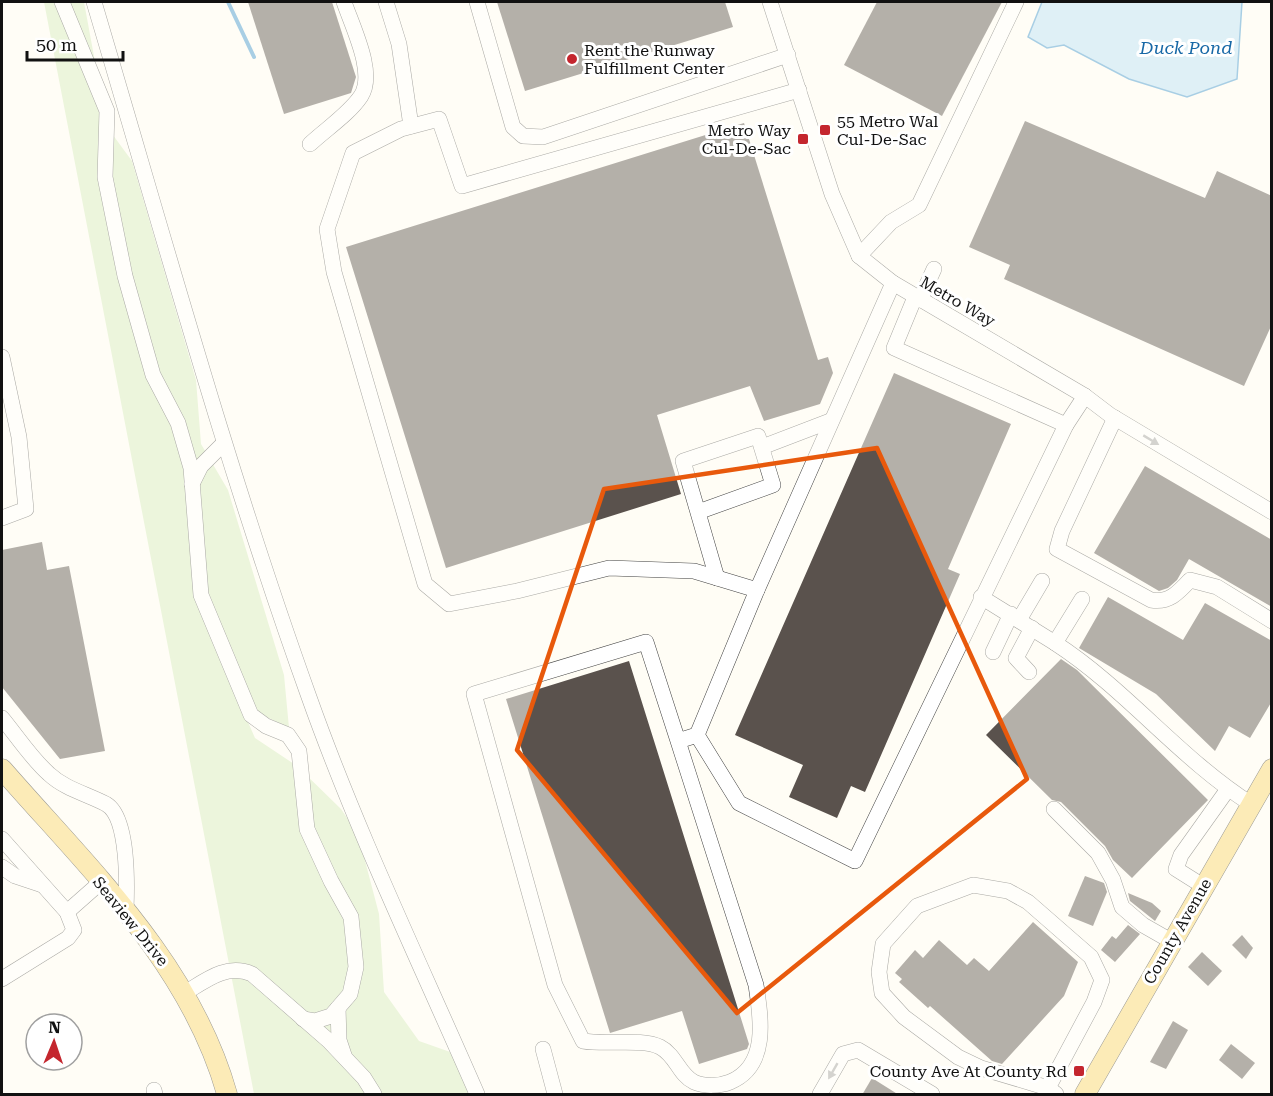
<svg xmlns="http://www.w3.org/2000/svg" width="1273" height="1096" viewBox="0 0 1273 1096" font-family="'Roboto Serif',serif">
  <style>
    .green { fill: #d5ebbd }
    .water { fill: #b9e0f7; stroke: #3f96cf; stroke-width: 1.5 }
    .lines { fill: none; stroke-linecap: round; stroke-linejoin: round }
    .stream { stroke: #3f96cf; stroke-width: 4 }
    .building { fill: #5a524d }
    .minor-casing { stroke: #444; stroke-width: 16 }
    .major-casing { stroke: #222; stroke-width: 21 }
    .minor { stroke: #fff; stroke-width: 15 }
    .major { stroke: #f9d66b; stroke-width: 20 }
    .oneway { fill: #a0a0a0 }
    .marked { fill: none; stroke: #e8590c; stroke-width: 4.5; stroke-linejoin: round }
    .poi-dot { fill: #c4262e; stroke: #fff; stroke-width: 2 }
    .labels { text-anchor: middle; stroke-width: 6; stroke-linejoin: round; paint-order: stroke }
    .poi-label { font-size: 16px; fill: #111; stroke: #fff; text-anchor: start }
    .street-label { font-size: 16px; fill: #111; stroke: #fff }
    .water-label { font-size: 18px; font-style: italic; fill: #1768a6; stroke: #fff }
  </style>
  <rect width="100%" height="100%" fill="#fffdf5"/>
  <polygon class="green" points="44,2 84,2 107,127 132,161 196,380 201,444 228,490 284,675 289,728 240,704 255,738 297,766 341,809 358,834 379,914 384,992 419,1041 453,1053 474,1094 254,1094"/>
  <polygon class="water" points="1042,2 1242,2 1237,79 1187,97 1129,79 1064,45 1047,48 1028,37"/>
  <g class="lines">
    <polyline class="stream" points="228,2 254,57"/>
  </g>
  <g class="building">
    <polygon points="248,2 332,2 356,77 351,93 284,114"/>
    <polygon points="497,2 725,2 733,27 525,91"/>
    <polygon points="877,2 1002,2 942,116 844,65"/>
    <polygon points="1025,121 1205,198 1217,171 1272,196 1272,324 1244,386 1004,279 1010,265 969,247"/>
    <polygon points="744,123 818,360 828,357 833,373 820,404 764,421 750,386 657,415 681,494 446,568 346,247"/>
    <polygon points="894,373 1011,424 948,569 960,574 865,792 851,786 837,818 789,797 803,765 735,735"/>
    <polygon points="1145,466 1272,540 1272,607 1189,559 1177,580 1168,588 1159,591 1094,553"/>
    <polygon points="42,542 47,570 69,566 105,751 60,759 2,687 2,550"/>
    <polygon points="1108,597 1183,640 1205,603 1272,641 1272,701 1250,738 1229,726 1215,751 1156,694 1079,648"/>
    <polygon points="1061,659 1077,670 1208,800 1132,878 1113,860 1105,846 1061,802 1052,800 986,735"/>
    <polygon points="629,661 749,1044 747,1049 699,1064 682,1011 610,1033 506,699"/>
    <polygon points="1085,876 1104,883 1107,892 1093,926 1068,916"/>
    <polygon points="1128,893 1152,903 1161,911 1155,921 1130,901"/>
    <polygon points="1033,922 1078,962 1064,996 1002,1064 992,1061 930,1006 928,1008 899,982 902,979 895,973 915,950 923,958 939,940 967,965 974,958 989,971"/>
    <polygon points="1128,925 1140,934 1115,962 1101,950 1112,936 1116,939"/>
    <polygon points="1242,935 1253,948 1246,959 1232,945"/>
    <polygon points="1202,952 1222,971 1208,986 1188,967"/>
    <polygon points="1173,1021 1188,1030 1166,1069 1150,1062"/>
    <polygon points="1231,1044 1255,1063 1242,1079 1219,1060"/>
    <polygon points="872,1078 899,1095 862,1095"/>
  </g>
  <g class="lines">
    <g class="minor-casing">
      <g id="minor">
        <polyline points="62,2 107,111 105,177 125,276 153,375 178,423 191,468 201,595 251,715 266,726 288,735 299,751 307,829 331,881 351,917 356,967 350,994 331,1016 315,1021 303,1019"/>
        <path d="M94,2C163,234 227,469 309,697C357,832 420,963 477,1094"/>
        <polyline points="386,2 399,44 411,126"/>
        <polyline points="477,2 513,127 523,136 543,137 788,55"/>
        <polyline points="770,2 832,194 859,256 893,283 1085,396 1110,415 1272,512"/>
        <path d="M310,144C326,129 349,114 361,96C376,73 352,26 344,2"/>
        <polyline points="859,256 891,222 919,205 1016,2"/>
        <polyline points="893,283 757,590 697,735 739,803 855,861 1066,425"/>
        <polyline points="915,297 894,348 1066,425 1085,396"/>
        <polyline points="920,300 934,269"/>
        <polyline points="2,357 19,437 26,509 2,518"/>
        <path d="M1115,418L1062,531L1057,549L1151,600C1169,603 1178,593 1190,580L1217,587L1272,621"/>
        <polyline points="762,447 830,421"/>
        <polyline points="192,484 201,466 223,444"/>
        <polyline points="698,512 773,485 758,436 683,461 717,578"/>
        <polyline points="757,590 694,571 609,568 517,591 449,604 425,584 334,272 327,229 353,153 401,129 439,119 462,186 799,90"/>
        <polyline points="981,597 1055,643"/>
        <path d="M1082,599L1055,643C1126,689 1179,758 1251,804"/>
        <polyline points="1019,620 1042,581"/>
        <polyline points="993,652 1011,614"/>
        <polyline points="1029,672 1016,658 1032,628"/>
        <path d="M2,718C17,736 31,758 49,774C65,789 87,794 106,804C129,817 127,886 126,910"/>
        <path d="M678,741L756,985C761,1018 769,1066 730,1082C720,1086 705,1087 694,1082C679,1075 676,1055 660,1047C642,1038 606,1045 583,1041L555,985L474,694L646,642L678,741L697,735"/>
        <polyline points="1054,809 1098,853 1113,880 1122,907 1143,925 1171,941"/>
        <polyline points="2,839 67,912 74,930 68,938 2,979"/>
        <polyline points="2,867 15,876 42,885"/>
        <polyline points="1203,886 1176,869 1181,855 1228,789"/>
        <polyline points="67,912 101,882"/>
        <path d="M185,993C206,980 227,963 252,974L329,1041L364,1078L374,1094"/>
        <polyline points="338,1008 339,1040 344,1055"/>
        <polyline points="543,1049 555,1094"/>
        <polyline points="1048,1088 1094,1002 1102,980 1091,957 1028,902 1008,891 973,885 917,906 883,944 879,972 882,993 904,1017 958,1057 981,1068 1048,1088 1056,1094"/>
        <polyline points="154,1090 155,1094"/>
        <polyline points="820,1094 843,1054 858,1050 932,1094"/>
      </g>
    </g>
    <g class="major-casing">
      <g id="major">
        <path d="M2,769C89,869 190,963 227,1094"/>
        <polyline points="1085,1094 1272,769"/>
      </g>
    </g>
    <use href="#minor" class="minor"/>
    <use href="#major" class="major"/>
  </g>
  <defs><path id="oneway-solid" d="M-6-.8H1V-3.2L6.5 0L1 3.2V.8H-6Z" transform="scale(1.5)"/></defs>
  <g class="oneway">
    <use href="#oneway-solid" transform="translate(1151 440) rotate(31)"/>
    <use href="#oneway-solid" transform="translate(833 1071) rotate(120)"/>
  </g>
  <path d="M0 0H1273V1096H0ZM877,448L1027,779L737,1013L517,750L604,489Z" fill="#fffdf5" fill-opacity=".55" fill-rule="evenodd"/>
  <path class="marked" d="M877,448L1027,779L737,1013L517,750L604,489Z"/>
  <g class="poi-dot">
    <circle cx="572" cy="59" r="6"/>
    <rect x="819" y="124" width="12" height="12" rx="3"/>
    <rect x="797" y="133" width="12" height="12" rx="3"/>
    <rect x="1073" y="1065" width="12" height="12" rx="3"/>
  </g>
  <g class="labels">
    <g class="poi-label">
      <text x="584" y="56">Rent the Runway<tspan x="584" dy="18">Fulfillment Center</tspan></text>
      <text x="837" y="127">55 Metro Wal<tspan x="837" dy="18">Cul-De-Sac</tspan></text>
      <text x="791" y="136" text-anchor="end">Metro Way<tspan x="791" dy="18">Cul-De-Sac</tspan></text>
      <text x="1067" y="1077" text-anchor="end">County Ave At County Rd</text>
    </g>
    <g class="street-label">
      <text transform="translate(958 301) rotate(30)" y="6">Metro Way</text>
      <text transform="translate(131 921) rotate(51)" y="6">Seaview Drive</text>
      <text transform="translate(1177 931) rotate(-60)" y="6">County Avenue</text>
    </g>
    <g class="water-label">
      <text x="1186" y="54">Duck Pond</text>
    </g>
  </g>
  <rect width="1273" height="1096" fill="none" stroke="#111111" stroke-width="6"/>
  <g transform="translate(54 1042) rotate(2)"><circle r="28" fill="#ffffff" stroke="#a0a0a0" stroke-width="1.5"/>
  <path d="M0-4.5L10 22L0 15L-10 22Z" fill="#c4262e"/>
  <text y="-9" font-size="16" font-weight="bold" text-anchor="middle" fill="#111111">N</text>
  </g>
  <path d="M27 51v9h96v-9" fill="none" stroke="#111111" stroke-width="3"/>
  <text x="36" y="51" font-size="18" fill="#111111" stroke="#ffffff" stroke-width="4.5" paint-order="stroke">50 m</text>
</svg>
